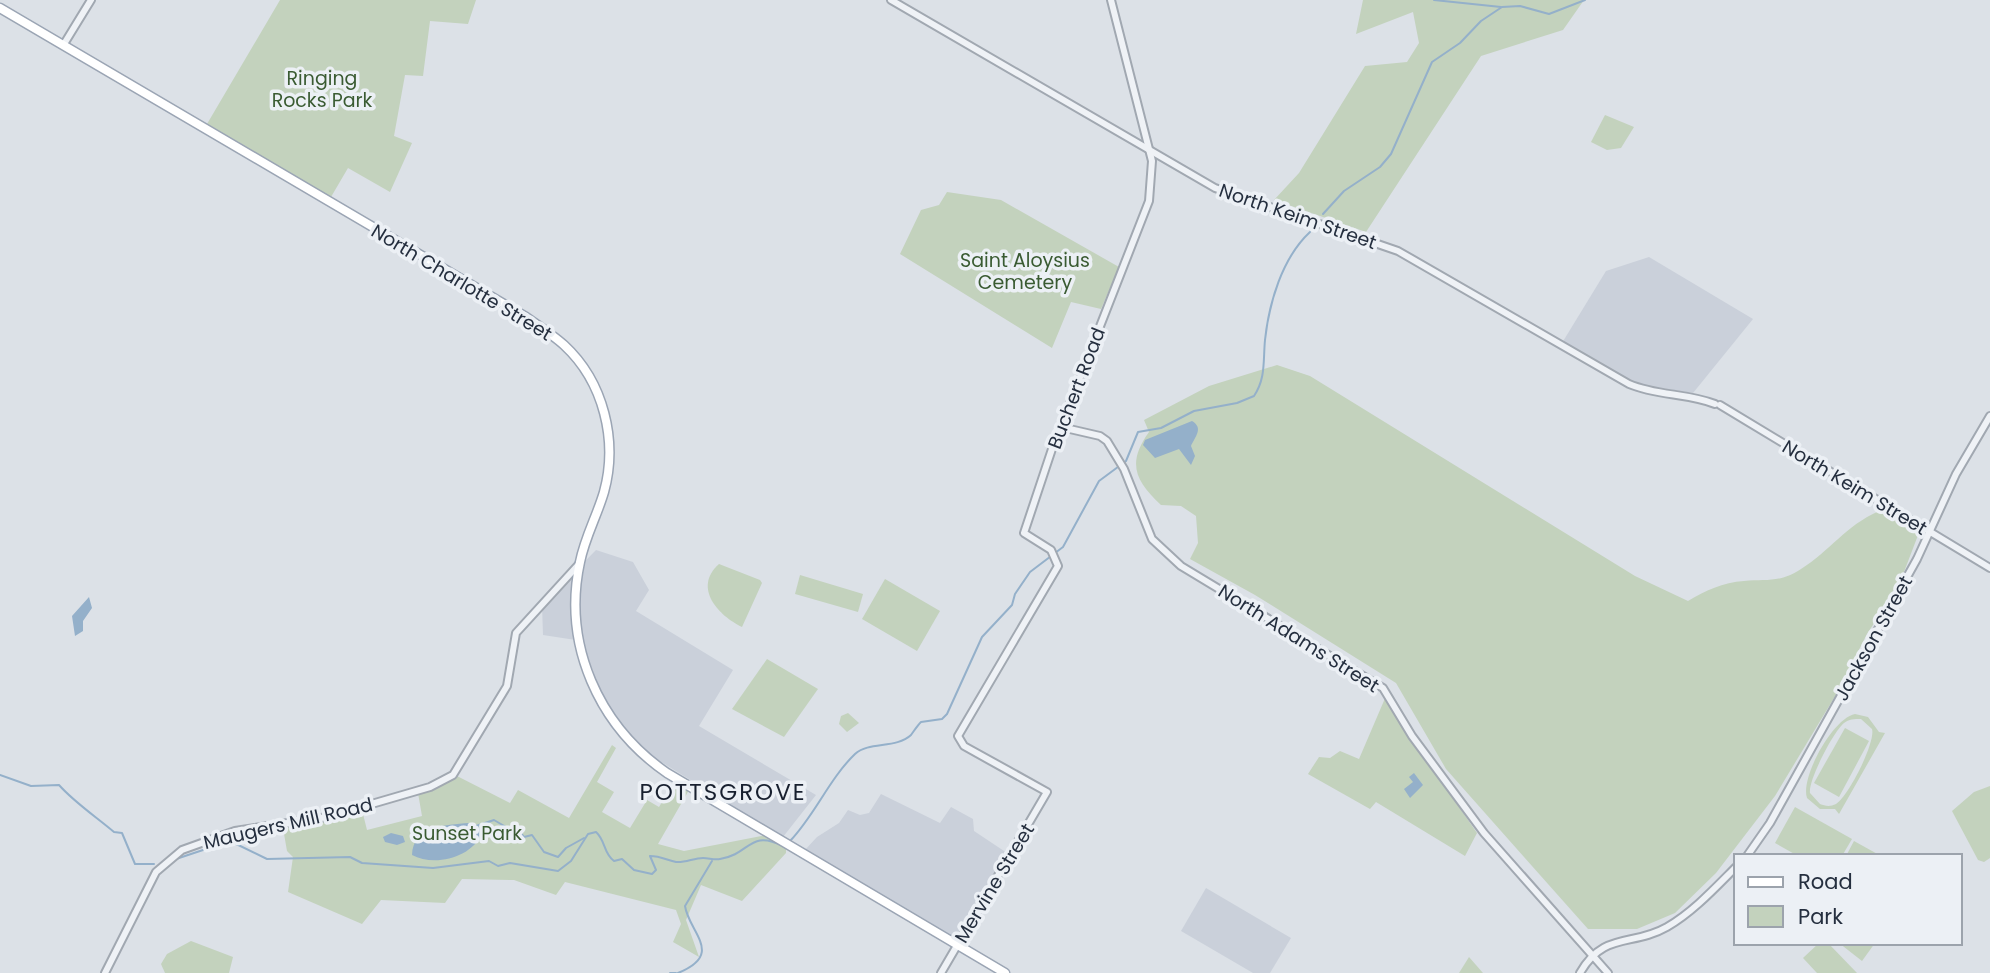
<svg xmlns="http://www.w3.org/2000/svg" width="1990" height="973" viewBox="0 0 1990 973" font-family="Poppins,sans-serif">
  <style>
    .built { fill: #cad0da }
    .green { fill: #c3d2bd; fill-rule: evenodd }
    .water { fill: #94b0ca }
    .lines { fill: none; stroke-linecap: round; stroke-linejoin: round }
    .stream { stroke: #94b0ca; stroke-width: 2 }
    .minor-casing { stroke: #a1a8b1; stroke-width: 10 }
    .major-casing { stroke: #9ba5b4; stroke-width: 11 }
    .minor { stroke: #eff2f6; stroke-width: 6 }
    .major { stroke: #fff; stroke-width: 8 }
    .labels { text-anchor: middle; stroke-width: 7; stroke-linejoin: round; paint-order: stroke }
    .park-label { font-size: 19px; fill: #3a5b32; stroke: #ecf0f5 }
    .street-label { font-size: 19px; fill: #252f3f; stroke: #ecf0f5 }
    .quarter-label { font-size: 23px; letter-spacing: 2px; fill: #18202f; stroke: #ecf0f5 }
  </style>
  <rect width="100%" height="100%" fill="#dce1e7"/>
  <g class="built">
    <polygon points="1649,257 1753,319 1693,393 1634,384 1562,343 1606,271"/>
    <polygon points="596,550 633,562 649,590 636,611 733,670 699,726 816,795 783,837 645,752 617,722 603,699 582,641 543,635 542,605"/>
    <polygon points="881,794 940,823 951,807 973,819 974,831 1007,853 958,945 805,850 817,837 839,823 848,810 860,815 869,813"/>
    <polygon points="1206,888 1291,938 1270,973 1253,973 1181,931"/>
  </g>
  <g class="green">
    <polygon points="280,0 476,0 468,24 430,21 423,76 405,75 394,136 412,143 390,192 348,168 331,197 207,124"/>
    <polygon points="1363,0 1584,0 1563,30 1481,56 1366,232 1274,200 1299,173 1365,66 1407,62 1419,43 1413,12 1356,34"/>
    <polygon points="1605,115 1634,127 1621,148 1607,150 1591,142"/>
    <polygon points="947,192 1001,200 1119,267 1101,309 1071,302 1052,348 900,254 921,210 939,205"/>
    <path d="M1277,365L1310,376L1635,576L1688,601C1705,591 1723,582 1744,581C1766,579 1780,583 1801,569C1830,551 1845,526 1879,511L1920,530L1899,585L1867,634L1837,693L1775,796L1716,873L1675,913L1637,929H1588L1446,769L1396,683L1255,595L1190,559L1198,543L1196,516L1181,506L1161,505C1136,481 1126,464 1149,432L1144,420L1209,386Z"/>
    <path d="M719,564L760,580L762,583L742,627C719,616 692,588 719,564Z"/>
    <polygon points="800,575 863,594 858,612 795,594"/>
    <polygon points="885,579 940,611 917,651 862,619"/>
    <polygon points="767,659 818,689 784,737 732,709"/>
    <polygon points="1386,696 1401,723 1477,833 1465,856 1376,802 1370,809 1308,774 1319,757 1330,758 1340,751 1359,759"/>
    <polygon points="848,713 859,723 847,732 839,724 841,716"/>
    <path d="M1855,714L1868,717L1879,732L1885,733L1839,814L1835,809H1820L1807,798C1800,778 1833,718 1855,714ZM1861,719L1872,729C1876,742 1848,797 1836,804C1830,807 1825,806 1820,804L1810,793C1808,780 1834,731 1844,723C1849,719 1854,719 1861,719Z"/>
    <polygon points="1845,728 1869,741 1839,797 1814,783"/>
    <polygon points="612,745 616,748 597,782 614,792 602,812 630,828 647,800 659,807 674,782 689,790 658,844 684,851 766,835 786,848 786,853 742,901 701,885 686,920 699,957 673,942 681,924 676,910 565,882 556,895 514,880 462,879 445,903 381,900 362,924 288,892 293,857 287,851 283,828 362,810 367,830 422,816 418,793 439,787 455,775 510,803 518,790 569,818"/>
    <polygon points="1990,786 1990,858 1984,862 1978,860 1952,811 1974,792"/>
    <polygon points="1795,807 1852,839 1842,856 1798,856 1775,843"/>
    <polygon points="1854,841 1881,856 1846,856"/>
    <polygon points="191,941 233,957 229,973 165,973 161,964 167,954"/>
    <polygon points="1819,943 1828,943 1857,973 1817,973 1803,958"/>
    <polygon points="1839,943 1875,943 1862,961"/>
    <polygon points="1469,957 1483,973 1459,973"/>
  </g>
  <g class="water">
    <path d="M1192,421C1204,428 1195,437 1191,446L1195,456L1191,465L1179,449L1155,458L1143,445L1145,440Z"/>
    <polygon points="89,597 92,608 83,621 83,631 75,636 72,616"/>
    <polygon points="1414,773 1423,785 1410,798 1404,789 1413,782 1409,777"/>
    <path d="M469,823L480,827L482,833C472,858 434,867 412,855C413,826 445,825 469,823Z"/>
    <polygon points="391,833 403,836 405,842 397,845 385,842 383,837"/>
  </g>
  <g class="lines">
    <g class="stream">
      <polyline points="1434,0 1501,7"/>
      <polyline points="1323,214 1344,191 1380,167 1391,154 1432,62 1460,43 1481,21 1502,7 1520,6 1549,14 1585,0"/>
      <path d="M0,775L31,786L59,785C74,802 95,816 114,832L122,833L135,864H154"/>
      <polyline points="476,826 494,820 506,827 518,829 524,837 532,835 544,852 558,857 566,848 584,838"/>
      <path d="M790,841C815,815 829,779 855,754C869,741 896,749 911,735C914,731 917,726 921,722L942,719L947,714L982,637L1012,605L1015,594L1030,572L1063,547L1099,481L1126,461L1138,432L1161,428L1194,411L1237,403L1254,396C1266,378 1263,361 1265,340C1269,303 1282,258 1310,232"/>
      <path d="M176,859L230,841L267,859L350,857L362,863L433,868L489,861L498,866L510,863L558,871L571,861L588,834L596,832C606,841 603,853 614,861L622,859L634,870L652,874L656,870L650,856C660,856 667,860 676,862C685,863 694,858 703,858C709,858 714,860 720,859C751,854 749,829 783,846"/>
      <polyline points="670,973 676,973"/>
      <path d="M678,973C725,954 689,933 685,906L712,861"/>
    </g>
    <g class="minor-casing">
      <g id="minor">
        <path d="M891,0L1215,188L1398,251L1629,384C1657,396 1687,393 1715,404"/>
        <polyline points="64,44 91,0"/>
        <polyline points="1720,405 1990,568"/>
        <polyline points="1061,427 1100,436 1107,441 1124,469 1152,539 1181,566 1383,688 1412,736 1484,833 1608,973"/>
        <polyline points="1747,856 1770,823 1917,559 1956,474 1990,416"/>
        <polyline points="105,973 156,872 182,850 235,831 327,817 430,787 453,775 507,686 516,633 580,563"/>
        <polyline points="941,973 1047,792 964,746 958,736 1058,566 1051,550 1024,533 1052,449 1149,201 1152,161 1111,0"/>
        <path d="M1580,973C1604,931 1632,947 1667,927C1693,912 1715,888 1736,867"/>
      </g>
    </g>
    <g class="major-casing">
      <path id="major" d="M0,8L526,317C539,326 553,335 564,345C604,382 618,441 604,492C597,516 585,537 580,562C562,645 599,726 667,773L1005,973"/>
    </g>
    <use href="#minor" class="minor"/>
    <use href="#major" class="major"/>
  </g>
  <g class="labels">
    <g class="park-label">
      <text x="322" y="85">Ringing<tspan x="322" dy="22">Rocks Park</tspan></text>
      <text x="1025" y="267">Saint Aloysius<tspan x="1025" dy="22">Cemetery</tspan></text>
      <text x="467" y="840">Sunset Park</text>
    </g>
    <g class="street-label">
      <text transform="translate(1298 216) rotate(19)" y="7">North Keim Street</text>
      <text transform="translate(462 282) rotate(31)" y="7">North Charlotte Street</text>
      <text transform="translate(1076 388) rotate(-69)" y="7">Buchert Road</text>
      <text transform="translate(1855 487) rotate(31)" y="7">North Keim Street</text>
      <text transform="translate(1299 638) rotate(32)" y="7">North Adams Street</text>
      <text transform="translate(1873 638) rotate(-61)" y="7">Jackson Street</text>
      <text transform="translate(288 823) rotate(-13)" y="7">Maugers Mill Road</text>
      <text transform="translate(994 883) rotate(-59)" y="7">Mervine Street</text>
    </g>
    <g class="quarter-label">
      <text x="723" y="800">POTTSGROVE</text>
    </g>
  </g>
  <rect x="1734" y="854" width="228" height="91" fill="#ecf0f5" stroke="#9ca3ac" stroke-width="2"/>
  <rect x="1748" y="877" width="35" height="10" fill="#ffffff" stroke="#9ca3ac" stroke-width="2"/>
  <text x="1798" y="889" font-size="21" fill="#252f3f">Road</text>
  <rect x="1748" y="906" width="35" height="21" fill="#c3d2bd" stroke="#9ca3ac" stroke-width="2"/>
  <text x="1798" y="924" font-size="21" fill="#252f3f">Park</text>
</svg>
